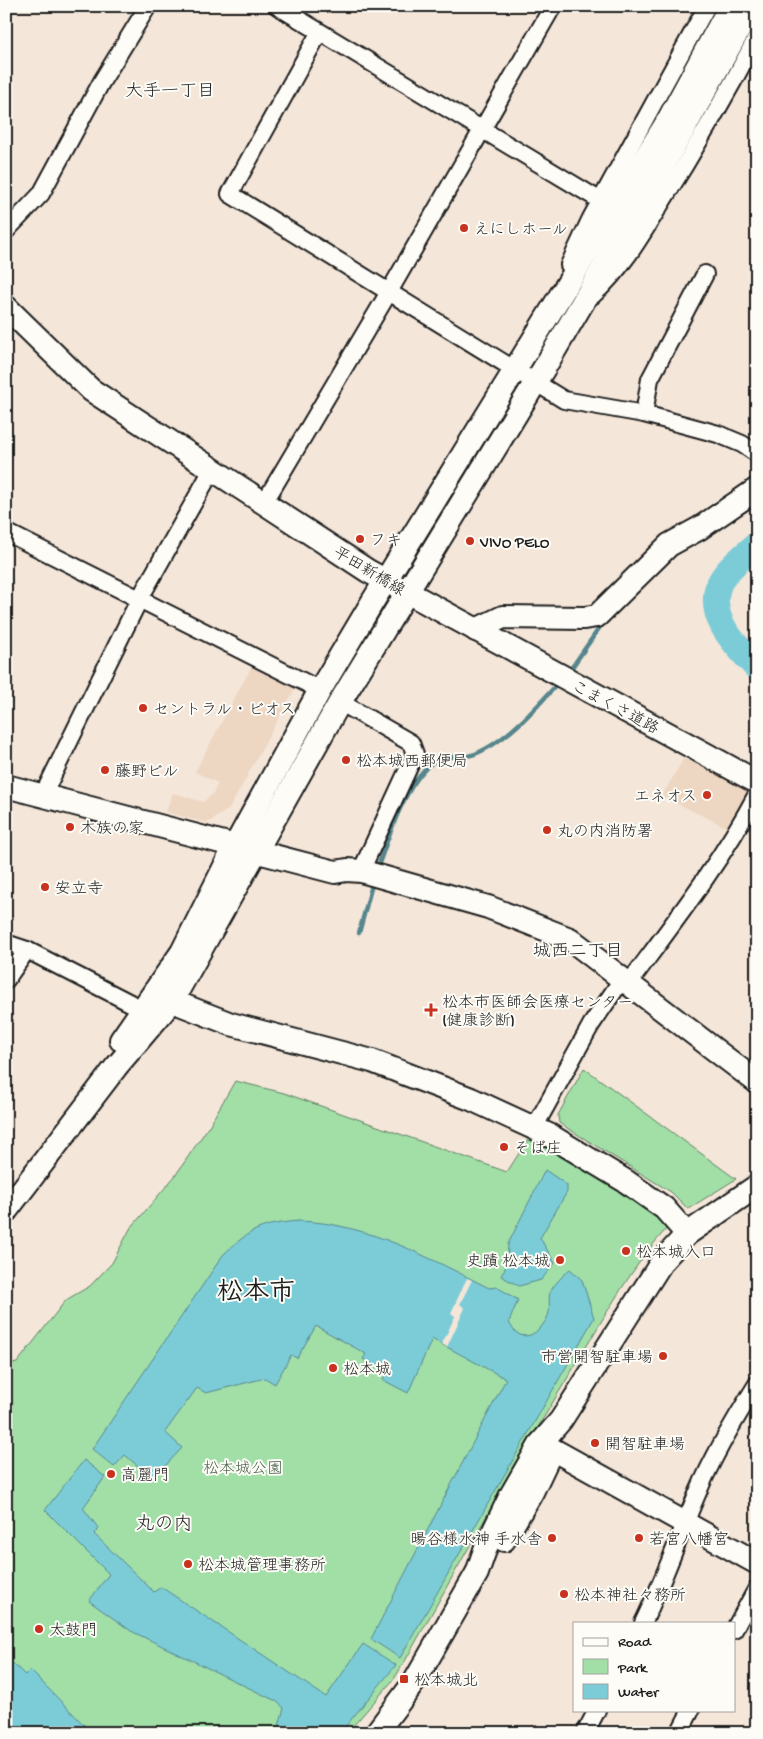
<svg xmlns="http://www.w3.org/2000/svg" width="763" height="1739" viewBox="0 0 763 1739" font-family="'Gochi Hand','Klee One',sans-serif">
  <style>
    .built { fill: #edd6c2 }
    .green { fill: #a1dfa7; stroke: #5e7e62 }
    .water { fill: #7cccd8; stroke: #56868d }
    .pier { fill: #f4e6d8 }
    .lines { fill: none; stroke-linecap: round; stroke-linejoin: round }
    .stream { stroke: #56868d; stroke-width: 4.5 }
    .river { stroke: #7cccd8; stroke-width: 26 }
    .street-casing { stroke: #1c1c1c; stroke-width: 20 }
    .secondary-casing { stroke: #1c1c1c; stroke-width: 26 }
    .street { stroke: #fdfcf7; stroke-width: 16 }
    .secondary { stroke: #fdfcf7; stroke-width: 22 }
    .poi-dot { fill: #c8321e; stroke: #fdfcf7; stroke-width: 2 }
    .labels { text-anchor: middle; stroke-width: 4; stroke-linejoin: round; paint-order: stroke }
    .poi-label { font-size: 16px; fill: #1c1c1c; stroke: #fdfcf7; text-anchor: start }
    .street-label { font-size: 16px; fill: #1c1c1c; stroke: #fdfcf7 }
    .park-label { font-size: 16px; fill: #4b604d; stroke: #fdfcf7 }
    .neighbourhood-label { font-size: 18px; fill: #1c1c1c; stroke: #fdfcf7 }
    .quarter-label { font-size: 19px; fill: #1c1c1c; stroke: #fdfcf7 }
    .town-label { font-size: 26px; font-weight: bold; fill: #1c1c1c; stroke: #fdfcf7 }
  </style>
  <rect width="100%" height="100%" fill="#f4e6d8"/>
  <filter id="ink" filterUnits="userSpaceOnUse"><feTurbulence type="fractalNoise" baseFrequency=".02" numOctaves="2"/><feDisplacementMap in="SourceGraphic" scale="10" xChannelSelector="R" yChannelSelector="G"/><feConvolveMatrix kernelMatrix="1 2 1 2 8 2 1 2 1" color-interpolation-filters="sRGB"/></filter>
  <g filter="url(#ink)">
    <g class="built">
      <polygon points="255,660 298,683 229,809 207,823 166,812 173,793 203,802 213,794 218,783 195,772"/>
      <polygon points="684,758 752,793 732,830 662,796"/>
    </g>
    <g class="green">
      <polygon points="584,1068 736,1179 688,1209 671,1192 559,1123 558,1115"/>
      <path d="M235,1081L284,1093L507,1172L529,1138L660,1215L668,1227C632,1266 606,1314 579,1359C518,1458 462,1560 405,1661L394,1679L347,1733H7L6,1365L17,1363L66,1300L90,1286L112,1263L130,1229L175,1176L209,1126Z"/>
    </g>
    <g class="water">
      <polygon points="545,1170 567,1185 567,1192 540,1238 555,1263 541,1280 519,1286 501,1276 507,1264 508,1244"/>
      <path d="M299,1221C367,1223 429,1258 489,1288L497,1287L518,1300L509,1322C520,1347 540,1334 548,1316C551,1308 548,1299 550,1292C551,1288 567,1271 570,1269L582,1280L594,1318L400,1658L371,1639L506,1379L432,1339L408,1393L383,1380L386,1373L363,1359L366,1354L316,1326L297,1358L291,1355L275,1384L265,1378L206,1393L197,1388L165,1432L182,1448L153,1479L125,1455L114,1467L92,1449L223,1255C250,1229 262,1224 299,1221Z"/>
      <polygon points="84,1460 105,1477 83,1508 99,1529 94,1534 154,1592 161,1587 326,1697 363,1644 396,1665 340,1733 277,1733 284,1708 276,1701 131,1631 89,1601 109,1574 45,1510"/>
      <polygon points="6,1657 25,1675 30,1670 92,1733 19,1733 6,1721"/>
    </g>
    <polygon class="pier" points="467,1278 472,1280 460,1304 465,1308 447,1347 442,1344 455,1316 451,1313"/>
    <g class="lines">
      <g class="stream">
        <polyline points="742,512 757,503"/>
        <polyline points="568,673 602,624"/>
        <path d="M377,869C389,836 401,795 425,769C442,750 456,761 475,754C506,742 538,706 559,682"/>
        <polyline points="359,933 373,881"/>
      </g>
      <path class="river" d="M757,544C745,555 726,569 719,584C706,618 736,645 757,668"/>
      <g class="street-casing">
        <g id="street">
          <polyline points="277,6 601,201"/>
          <polyline points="319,33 230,194 564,400 644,414 718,434 742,444 757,454"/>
          <polyline points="6,231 41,194 102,81 148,6"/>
          <polyline points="569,265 591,218 707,6"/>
          <path d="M592,296C621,270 640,238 660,205C695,150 727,94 757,37"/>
          <polyline points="644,414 650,379 705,274"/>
          <polyline points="264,503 389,292 553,6"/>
          <polyline points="6,532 320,690"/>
          <polyline points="340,702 411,743 415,754 361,871"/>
          <polyline points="42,797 140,598 212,470"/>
          <polyline points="6,943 27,950 144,1010"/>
          <polyline points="6,980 27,950"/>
          <path d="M629,983C675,921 721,862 757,794"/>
          <polyline points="534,1128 591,1025 623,978"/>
          <path d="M643,1623C664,1580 679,1536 698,1492C714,1454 735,1419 757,1384"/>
          <polyline points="734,1630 757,1588"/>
          <polyline points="585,1733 597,1710"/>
          <polyline points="679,1733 691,1710"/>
        </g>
      </g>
      <g class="secondary-casing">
        <g id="secondary">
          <polyline points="6,307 91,390 368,571 757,782"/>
          <polyline points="476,630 503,617 584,618 597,616 669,545 700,528 757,489"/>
          <polyline points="6,786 335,872 347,870 361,871 488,907 570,939 757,1082"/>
          <polyline points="172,1001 231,1024 372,1061 471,1099 549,1135 627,1182 664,1208 687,1234"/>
          <polyline points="121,1040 182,952 235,846 320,690 373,601 667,122 730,6"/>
          <polyline points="6,1211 116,1067 172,1001 340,702 546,365 683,131 752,6"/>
          <polyline points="541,1443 757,1563"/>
          <polyline points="504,1540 532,1492 551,1452"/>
          <polyline points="376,1733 415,1681 477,1573 486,1547 511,1495 541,1443 561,1420 663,1260 687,1234 757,1186"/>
        </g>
      </g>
      <use href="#street" class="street"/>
      <use href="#secondary" class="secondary"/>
    </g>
  </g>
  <g class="poi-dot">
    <circle cx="464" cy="228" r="5"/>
    <circle cx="360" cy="539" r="5"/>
    <circle cx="470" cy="541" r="5"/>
    <circle cx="143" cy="708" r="5"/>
    <circle cx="346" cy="760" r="5"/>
    <circle cx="105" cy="770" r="5"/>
    <circle cx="707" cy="795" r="5"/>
    <circle cx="70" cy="827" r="5"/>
    <circle cx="547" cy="830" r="5"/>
    <circle cx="45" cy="887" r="5"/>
    <path d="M428.5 1002.5h5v5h5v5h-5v5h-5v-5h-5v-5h5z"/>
    <circle cx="504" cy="1147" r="5"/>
    <circle cx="626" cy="1251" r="5"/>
    <circle cx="560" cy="1260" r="5"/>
    <circle cx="663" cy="1356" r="5"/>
    <circle cx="333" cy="1368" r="5"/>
    <circle cx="595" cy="1443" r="5"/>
    <circle cx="111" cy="1474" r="5"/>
    <circle cx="552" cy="1538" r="5"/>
    <circle cx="639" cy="1538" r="5"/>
    <circle cx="188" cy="1564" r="5"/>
    <circle cx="564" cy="1594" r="5"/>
    <circle cx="39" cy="1629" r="5"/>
    <rect x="399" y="1674" width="10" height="10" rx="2.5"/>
  </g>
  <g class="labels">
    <g class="poi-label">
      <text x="474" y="234">えにしホール</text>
      <text x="370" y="545">フキ</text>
      <text x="480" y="547">VIVO PELO</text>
      <text x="153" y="714">セントラル・ビオス</text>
      <text x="356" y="766">松本城西郵便局</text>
      <text x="115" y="776">藤野ビル</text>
      <text x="697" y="801" text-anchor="end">エネオス</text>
      <text x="80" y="833">木族の家</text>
      <text x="557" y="836">丸の内消防署</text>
      <text x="55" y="893">安立寺</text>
      <text x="442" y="1007">松本市医師会医療センター<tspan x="442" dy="18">(健康診断)</tspan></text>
      <text x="514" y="1153">そば庄</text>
      <text x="636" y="1257">松本城入口</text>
      <text x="550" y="1266" text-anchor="end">史蹟 松本城</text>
      <text x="653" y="1362" text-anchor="end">市営開智駐車場</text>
      <text x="343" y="1374">松本城</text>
      <text x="605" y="1449">開智駐車場</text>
      <text x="121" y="1480">高麗門</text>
      <text x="542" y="1544" text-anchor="end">暘谷様水神 手水舎</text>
      <text x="649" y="1544">若宮八幡宮</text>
      <text x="198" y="1570">松本城管理事務所</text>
      <text x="574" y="1600">松本神社々務所</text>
      <text x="49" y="1635">太鼓門</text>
      <text x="414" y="1685">松本城北</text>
    </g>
    <g class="street-label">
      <text transform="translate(370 570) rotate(31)" y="6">平田新橋線</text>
      <text transform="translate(616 706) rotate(28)" y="6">こまくさ道路</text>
    </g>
    <g class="park-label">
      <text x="243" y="1473">松本城公園</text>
    </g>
    <g class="neighbourhood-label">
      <text x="170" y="96">大手一丁目</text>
      <text x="578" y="956">城西二丁目</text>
    </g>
    <g class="quarter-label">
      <text x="164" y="1529">丸の内</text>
    </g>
    <g class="town-label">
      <text x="256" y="1299">松本市</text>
    </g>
  </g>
  <rect width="763" height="1739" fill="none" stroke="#fdfcf7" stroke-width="25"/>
  <rect x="12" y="12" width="738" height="1714" fill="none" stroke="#1c1c1c" stroke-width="2" filter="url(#ink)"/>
  <rect x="573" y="1622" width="162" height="90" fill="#fdfcf7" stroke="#a3a29f"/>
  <rect x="583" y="1638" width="25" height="8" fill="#fdfcf7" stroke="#a3a29f"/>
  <text x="618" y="1646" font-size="15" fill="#1c1c1c">Road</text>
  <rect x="583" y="1659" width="25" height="15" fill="#a1dfa7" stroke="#a3a29f"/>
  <text x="618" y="1672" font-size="15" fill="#1c1c1c">Park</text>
  <rect x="583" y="1684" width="25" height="15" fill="#7cccd8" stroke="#a3a29f"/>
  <text x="618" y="1696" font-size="15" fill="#1c1c1c">Water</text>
</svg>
